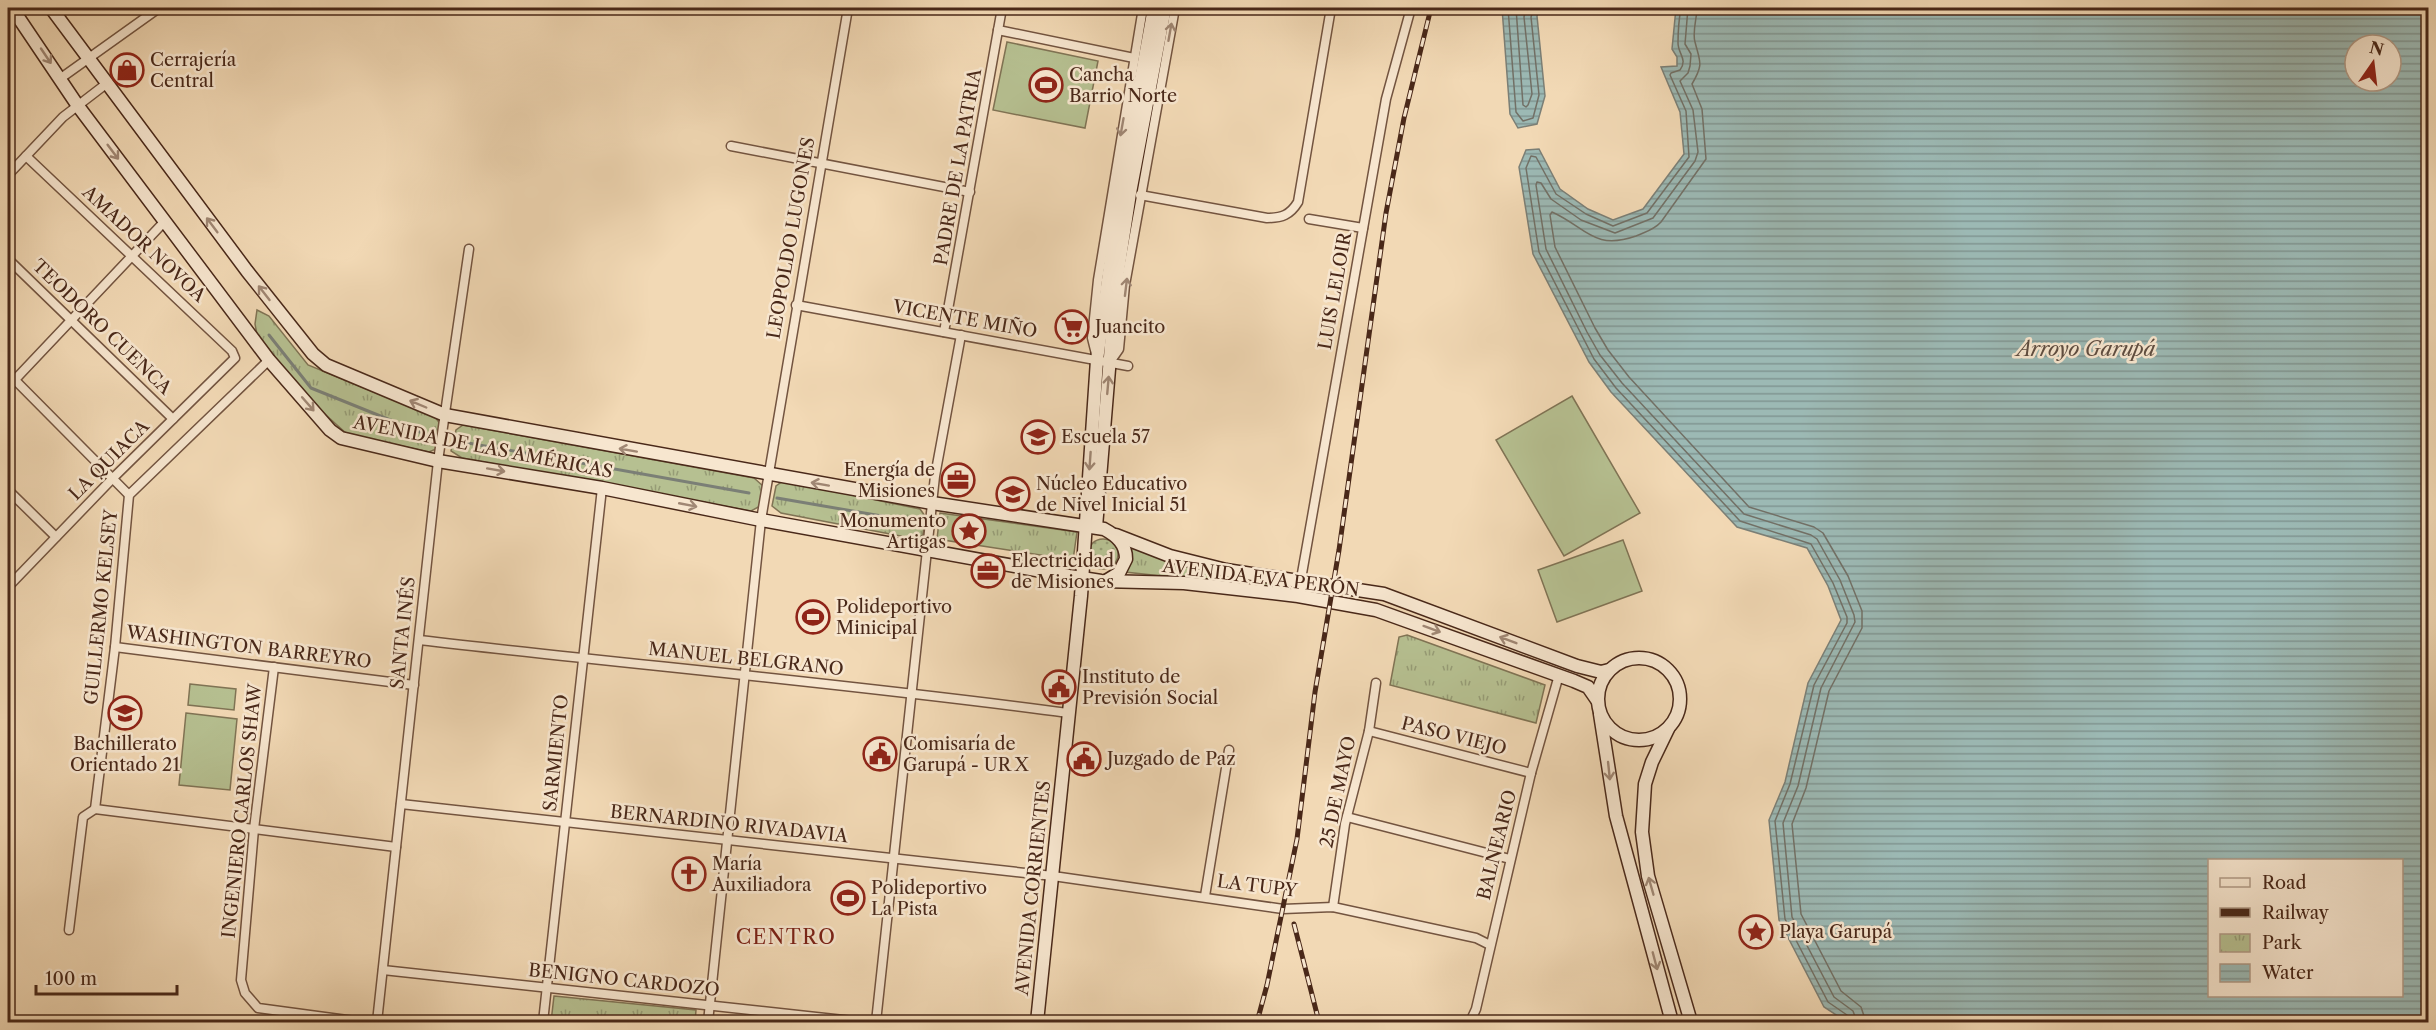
<svg xmlns="http://www.w3.org/2000/svg" width="2436" height="1030" viewBox="0 0 2436 1030" font-family="'Libre Caslon Text',serif">
  <style>
    .grass { fill: url(#grass-dots); stroke: #807455; stroke-width: 1.5 }
    .park { fill: url(#park-tufts); stroke: #807455; stroke-width: 1.5 }
    .pitch { fill: #b6c091; stroke: #807455; stroke-width: 1.5 }
    .water { fill: url(#water-rules); stroke: #7b7f76; stroke-width: 1.5; fill-rule: evenodd }
    .lines { fill: none; stroke-linecap: round; stroke-linejoin: round }
    .shore { stroke: #727066; stroke-width: 1.5 }
    .stream { stroke: #7b7f76; stroke-width: 3 }
    .minor-casing { stroke: #735440; stroke-width: 11 }
    .secondary-casing { stroke: #492819; stroke-width: 15 }
    .minor { stroke: #f7e6cf; stroke-width: 8 }
    .secondary { stroke: #f7e6cf; stroke-width: 12 }
    .rail-casing { stroke: #492819; stroke-width: 5 }
    .rail { stroke: #f7e6cf; stroke-width: 3; stroke-dasharray: 9; stroke-linecap: butt }
    .oneway { stroke: #a08774 }
    .labels { text-anchor: middle; stroke-width: 5; stroke-linejoin: round; paint-order: stroke }
    .poi-label { font-size: 18px; fill: #492819; stroke: #f7e6cf; text-anchor: start }
    .street-label { font-size: 18px; fill: #492819; stroke: #f7e6cf }
    .water-label { font-size: 20px; font-style: italic; fill: #5e4c40; stroke: #f7e6cf }
    .neighbourhood-label { font-size: 20px; letter-spacing: 1.5px; fill: #7a1f14; stroke: #f7e6cf }
  </style>
  <defs>
    <pattern id="grass-dots" width="8" height="8" patternUnits="userSpaceOnUse" patternTransform="scale(1.5)"><rect width="8" height="8" fill="#b6c091"/><path d="M2 2h.1M6 6h.1" fill="none" stroke="#969c76" stroke-width="1.8" stroke-linecap="round"/></pattern>
    <pattern id="park-tufts" width="24" height="20" patternUnits="userSpaceOnUse" patternTransform="scale(1.5)"><rect width="24" height="20" fill="#b6c091"/><path d="M3 7l-1-3M5 7V3M7 7l1-3M15 17l-1-3M17 17v-4M19 17l1-3" fill="none" stroke="#969c76"/></pattern>
    <pattern id="water-rules" width="6" height="5" patternUnits="userSpaceOnUse" patternTransform="scale(1.5)"><rect width="6" height="5" fill="#9cb9b4"/><path d="M0 2.5h6" fill="none" stroke="#819692"/></pattern>
  </defs>
  <rect width="100%" height="100%" fill="#f2d9b5"/>
  <filter id="stains"><feTurbulence type="fractalNoise" baseFrequency=".00333" numOctaves="4"/><feColorMatrix values="0 0 0 0 .2 0 0 0 0 .09 0 0 0 0 .02 0 0 0 .5 -.17"/></filter>
  <radialGradient id="worn" r=".72"><stop offset=".6" stop-color="#630" stop-opacity="0"/><stop offset="1" stop-color="#630" stop-opacity=".3"/></radialGradient>
  <circle class="grass" cx="1103" cy="554" r="15"/>
  <g class="park">
    <polygon points="257,310 269,316 308,365 435,417 441,425 436,449 429,452 347,434 317,407 258,340 255,324"/>
    <polygon points="463,425 754,478 763,486 762,505 751,511 462,458 451,451 456,430"/>
    <polygon points="783,481 920,509 925,516 923,535 916,539 781,513 772,506 776,486"/>
    <polygon points="940,513 1077,532 1073,560 937,539"/>
    <polygon points="1129,547 1273,582 1275,586 1272,588 1125,572"/>
    <polygon points="1407,635 1545,685 1536,723 1390,685 1399,637"/>
    <polygon points="554,996 696,1010 695,1022 551,1022"/>
  </g>
  <g class="pitch">
    <polygon points="1007,42 1098,61 1085,128 993,110"/>
    <polygon points="1572,396 1640,513 1564,556 1496,440"/>
    <polygon points="1623,540 1642,591 1557,622 1538,570"/>
    <polygon points="190,684 236,689 234,710 188,705"/>
    <polygon points="186,713 237,719 230,790 179,785"/>
  </g>
  <g class="water">
    <polygon points="1502,8 1540,8 1537,16 1545,96 1537,124 1518,128 1510,114"/>
    <path d="M1676,8H2428V1022H1847L1824,1007L1779,920L1769,820L1785,782L1808,683L1841,620L1828,586L1807,548L1737,527L1611,392L1589,362L1533,254L1519,167L1526,150L1539,149L1560,189L1588,209L1613,220L1643,209L1684,154L1680,112L1661,67L1677,66V57L1672,49ZM2355,45H2391V81H2355ZM2210,860H2402V996H2210Z"/>
  </g>
  <g class="lines">
    <g class="shore">
      <polyline points="1508,8 1516,112 1523,121 1533,118 1539,95 1531,17 1534,8"/>
      <polyline points="1516,8 1523,105 1526,107 1528,105 1532,94 1524,17 1526,8"/>
      <path d="M1681,8C1679,19 1678,31 1678,43C1678,54 1688,59 1680,70L1671,73L1670,75L1686,111L1689,157L1647,213L1613,226L1586,214L1556,194L1536,157L1531,156L1526,168L1539,252L1594,359L1616,388L1740,521L1811,544L1833,583L1847,617V623L1814,685L1790,784L1775,821L1785,919L1828,1002L1847,1015L1849,1022"/>
      <polyline points="1688,8 1685,44 1691,54 1690,66 1688,73 1680,81 1693,110 1698,152 1695,161 1653,218 1615,233 1581,220 1551,199 1541,183 1537,182 1536,185 1546,249 1587,332 1600,355 1622,383 1744,514 1811,535 1817,539 1840,580 1854,615 1855,622 1821,688 1798,786 1783,823 1792,917 1834,997 1853,1011 1857,1022"/>
      <path d="M1697,8C1697,18 1692,32 1695,42C1700,62 1704,64 1692,84L1702,109L1706,159L1661,222C1654,230 1645,232 1636,236C1593,251 1586,227 1552,212L1550,215L1555,247L1595,328L1608,350L1629,377L1749,507L1814,527L1823,533L1848,576L1862,611V628L1829,691L1806,788L1792,824L1801,914L1841,991L1861,1007L1866,1022"/>
    </g>
    <g class="stream">
      <polyline points="269,335 311,388 425,434"/>
      <polyline points="457,441 749,493"/>
      <polyline points="777,498 905,520"/>
    </g>
    <g class="minor-casing">
      <g id="minor">
        <polyline points="998,30 1134,58"/>
        <polyline points="61,78 159,8"/>
        <polyline points="731,146 970,192"/>
        <polyline points="8,175 63,117 106,84"/>
        <path d="M1140,195L1267,218C1282,218 1290,215 1298,202L1331,8"/>
        <polyline points="1309,219 1363,228"/>
        <polyline points="8,259 173,419"/>
        <polyline points="796,305 1128,366"/>
        <polyline points="944,332 1002,8"/>
        <polyline points="1096,354 1092,338 1098,280 1143,8"/>
        <polyline points="1110,362 1119,349 1125,285 1175,8"/>
        <polyline points="8,373 129,495"/>
        <polyline points="8,387 165,221"/>
        <polyline points="8,490 56,537"/>
        <polyline points="8,587 113,478 235,358 232,351 26,156"/>
        <polyline points="1298,596 1386,99 1411,8"/>
        <path d="M419,640C635,665 852,684 1068,713"/>
        <polyline points="115,647 414,685"/>
        <polyline points="274,667 254,829 241,980 245,993 258,1008 362,1022"/>
        <polyline points="1369,731 1531,773"/>
        <polyline points="401,804 1053,876 1283,909 1333,907 1476,938 1490,945"/>
        <polyline points="95,809 115,647 129,495 269,360"/>
        <polyline points="95,809 396,847"/>
        <polyline points="1347,817 1510,859"/>
        <polyline points="1205,896 1229,750"/>
        <polyline points="1333,907 1345,824 1369,731 1376,683"/>
        <polyline points="69,930 83,817 95,809"/>
        <polyline points="383,970 862,1022"/>
        <polyline points="377,1022 438,461 469,249"/>
        <polyline points="543,1022 602,488"/>
        <polyline points="708,1022 761,520 848,8"/>
        <polyline points="876,1022 935,476 961,335"/>
        <polyline points="1470,1022 1476,1009 1531,773 1559,675"/>
      </g>
    </g>
    <g class="secondary-casing">
      <g id="secondary">
        <polyline points="12,8 78,106 269,360 330,430 341,438 438,461 602,488 761,520 1069,576 1101,581 1184,583 1298,596 1376,610 1574,681 1588,687 1597,700"/>
        <path d="M51,8L247,271L313,354L326,365L445,415L932,503L1104,529C1117,536 1126,544 1126,559L1119,573L1106,581"/>
        <polyline points="1096,527 1116,284 1130,193 1165,8"/>
        <polyline points="1116,535 1170,556 1226,570 1384,594 1577,666 1601,672 1609,670"/>
        <circle cx="1639" cy="699" r="41"/>
        <polyline points="1600,714 1616,816 1672,1022"/>
        <polyline points="1668,729 1652,762 1645,784 1642,832 1648,876 1691,1022"/>
        <polyline points="1037,1022 1081,596 1097,360 1120,192 1154,8"/>
      </g>
    </g>
    <use href="#minor" class="minor"/>
    <use href="#secondary" class="secondary"/>
    <g class="rail-casing">
      <g id="rail">
        <polyline points="1294,924 1319,1022"/>
        <polyline points="1257,1022 1267,985 1297,839 1315,692 1339,550 1386,213 1404,118 1431,8"/>
      </g>
    </g>
    <use href="#rail" class="rail"/>
  </g>
  <defs><path id="oneway-shaft" d="M-6 0H5M1.5-3L5.5 0L1.5 3" fill="none" stroke-width="1.6" stroke-linecap="round" stroke-linejoin="round" transform="scale(1.5)"/></defs>
  <g class="oneway">
    <use href="#oneway-shaft" transform="translate(1170 32) rotate(-80)"/>
    <use href="#oneway-shaft" transform="translate(46 56) rotate(56)"/>
    <use href="#oneway-shaft" transform="translate(1122 127) rotate(100)"/>
    <use href="#oneway-shaft" transform="translate(113 152) rotate(53)"/>
    <use href="#oneway-shaft" transform="translate(212 225) rotate(-127)"/>
    <use href="#oneway-shaft" transform="translate(1126 287) rotate(-83)"/>
    <use href="#oneway-shaft" transform="translate(264 293) rotate(-128)"/>
    <use href="#oneway-shaft" transform="translate(1108 385) rotate(-85)"/>
    <use href="#oneway-shaft" transform="translate(308 404) rotate(49)"/>
    <use href="#oneway-shaft" transform="translate(418 404) rotate(-157)"/>
    <use href="#oneway-shaft" transform="translate(628 450) rotate(-170)"/>
    <use href="#oneway-shaft" transform="translate(1090 461) rotate(94)"/>
    <use href="#oneway-shaft" transform="translate(496 470) rotate(10)"/>
    <use href="#oneway-shaft" transform="translate(820 484) rotate(-170)"/>
    <use href="#oneway-shaft" transform="translate(688 505) rotate(11)"/>
    <use href="#oneway-shaft" transform="translate(1432 629) rotate(20)"/>
    <use href="#oneway-shaft" transform="translate(1508 640) rotate(-159)"/>
    <use href="#oneway-shaft" transform="translate(1609 771) rotate(84)"/>
    <use href="#oneway-shaft" transform="translate(1651 886) rotate(-106)"/>
    <use href="#oneway-shaft" transform="translate(1655 961) rotate(75)"/>
  </g>
  <defs>
    <g id="shop-ring" transform="scale(1.725)"><circle r="9.5" fill="#f7e6cf" stroke="#8f2418" stroke-width="1.5"/><path d="M-5-2.5h2.3a2.7 3.5 0 0 1 5.4 0H5L5.5 6h-11ZM-1.5-2.5h3a1.5 2.3 0 0 0-3 0Z" fill="#8f2418"/></g>
    <g id="stadium-ring" transform="scale(1.725)"><circle r="9.5" fill="#f7e6cf" stroke="#8f2418" stroke-width="1.5"/><path d="M0-5a6.5 5 0 1 0 0 10a6.5 5 0 1 0 0-10ZM-3.5-1.8h7v3.6h-7Z" fill="#8f2418"/></g>
    <g id="supermarket-ring" transform="scale(1.725)"><circle r="9.5" fill="#f7e6cf" stroke="#8f2418" stroke-width="1.5"/><path d="M-6-5.5h2.5l.6 2H6L4.5 2H-2.5L-4.4-4H-6ZM-1.5 3.2a1.3 1.3 0 1 0 .1 0ZM3 3.2a1.3 1.3 0 1 0 .1 0Z" fill="#8f2418"/></g>
    <g id="school-ring" transform="scale(1.725)"><circle r="9.5" fill="#f7e6cf" stroke="#8f2418" stroke-width="1.5"/><path d="M0-5L7-2L0 1L-7-2ZM-4 1L0 2.5L4 1V4Q0 6-4 4Z" fill="#8f2418"/></g>
    <g id="office-ring" transform="scale(1.725)"><circle r="9.5" fill="#f7e6cf" stroke="#8f2418" stroke-width="1.5"/><path d="M-6-3h4V-5.5h4V-3h4V5H-6ZM-1-4.5V-3h2v-1.5ZM-6 0V1H6V0Z" fill="#8f2418"/></g>
    <g id="sight-ring" transform="scale(1.725)"><circle r="9.5" fill="#f7e6cf" stroke="#8f2418" stroke-width="1.5"/><path d="M0-6L1.8-2.2L6-1.7L2.9 1.2L3.7 5.4L0 3.3L-3.7 5.4L-2.9 1.2L-6-1.7L-1.8-2.2Z" fill="#8f2418"/></g>
    <g id="civic-ring" transform="scale(1.725)"><circle r="9.5" fill="#f7e6cf" stroke="#8f2418" stroke-width="1.5"/><path d="M-.6-6.5H3V-4.5H.6V-3L4-1V1h2V6H-6V1h2V-1L-.6-3ZM-1.2 2.5V6h2.4V2.5Z" fill="#8f2418"/></g>
    <g id="church-ring" transform="scale(1.725)"><circle r="9.5" fill="#f7e6cf" stroke="#8f2418" stroke-width="1.5"/><path d="M-1.2-6h2.4v3.5h3.3v2.4h-3.3V6h-2.4V-.1h-3.3v-2.4h3.3Z" fill="#8f2418"/></g>
  </defs>
  <g fill-rule="evenodd">
    <use href="#shop-ring" x="127" y="70"/>
    <use href="#stadium-ring" x="1046" y="85"/>
    <use href="#supermarket-ring" x="1072" y="327"/>
    <use href="#school-ring" x="1038" y="437"/>
    <use href="#office-ring" x="958" y="480"/>
    <use href="#school-ring" x="1013" y="494"/>
    <use href="#sight-ring" x="969" y="531"/>
    <use href="#office-ring" x="988" y="571"/>
    <use href="#stadium-ring" x="813" y="617"/>
    <use href="#civic-ring" x="1059" y="687"/>
    <use href="#school-ring" x="125" y="713"/>
    <use href="#civic-ring" x="880" y="754"/>
    <use href="#civic-ring" x="1084" y="759"/>
    <use href="#church-ring" x="689" y="874"/>
    <use href="#stadium-ring" x="848" y="898"/>
    <use href="#sight-ring" x="1756" y="932"/>
  </g>
  <g class="labels">
    <g class="poi-label">
      <text x="150" y="66">Cerrajería<tspan x="150" dy="21">Central</tspan></text>
      <text x="1069" y="81">Cancha<tspan x="1069" dy="21">Barrio Norte</tspan></text>
      <text x="1095" y="333">Juancito</text>
      <text x="1061" y="443">Escuela 57</text>
      <text x="935" y="476" text-anchor="end">Energía de<tspan x="935" dy="21">Misiones</tspan></text>
      <text x="1036" y="490">Núcleo Educativo<tspan x="1036" dy="21">de Nivel Inicial 51</tspan></text>
      <text x="946" y="527" text-anchor="end">Monumento<tspan x="946" dy="21">Artigas</tspan></text>
      <text x="1011" y="567">Electricidad<tspan x="1011" dy="21">de Misiones</tspan></text>
      <text x="836" y="613">Polideportivo<tspan x="836" dy="21">Minicipal</tspan></text>
      <text x="1082" y="683">Instituto de<tspan x="1082" dy="21">Previsión Social</tspan></text>
      <text x="125" y="750" text-anchor="middle">Bachillerato<tspan x="125" dy="21">Orientado 21</tspan></text>
      <text x="903" y="750">Comisaría de<tspan x="903" dy="21">Garupá - UR X</tspan></text>
      <text x="1107" y="765">Juzgado de Paz</text>
      <text x="712" y="870">María<tspan x="712" dy="21">Auxiliadora</tspan></text>
      <text x="871" y="894">Polideportivo<tspan x="871" dy="21">La Pista</tspan></text>
      <text x="1779" y="938">Playa Garupá</text>
    </g>
    <g class="street-label">
      <text transform="translate(958 167) rotate(-80)" y="6">PADRE DE LA PATRIA</text>
      <text transform="translate(791 238) rotate(-80)" y="6">LEOPOLDO LUGONES</text>
      <text transform="translate(144 244) rotate(43)" y="6">AMADOR NOVOA</text>
      <text transform="translate(1335 291) rotate(-80)" y="6">LUIS LELOIR</text>
      <text transform="translate(965 319) rotate(10)" y="6">VICENTE MIÑO</text>
      <text transform="translate(102 327) rotate(44)" y="6">TEODORO CUENCA</text>
      <text transform="translate(483 447) rotate(11)" y="6">AVENIDA DE LAS AMÉRICAS</text>
      <text transform="translate(109 460) rotate(-45)" y="6">LA QUIACA</text>
      <text transform="translate(1261 578) rotate(7)" y="6">AVENIDA EVA PERÓN</text>
      <text transform="translate(101 607) rotate(-84)" y="6">GUILLERMO KELSEY</text>
      <text transform="translate(403 633) rotate(-84)" y="6">SANTA INÉS</text>
      <text transform="translate(249 647) rotate(7)" y="6">WASHINGTON BARREYRO</text>
      <text transform="translate(746 659) rotate(6)" y="6">MANUEL BELGRANO</text>
      <text transform="translate(1454 736) rotate(14)" y="6">PASO VIEJO</text>
      <text transform="translate(556 753) rotate(-84)" y="6">SARMIENTO</text>
      <text transform="translate(1338 792) rotate(-78)" y="6">25 DE MAYO</text>
      <text transform="translate(242 811) rotate(-84)" y="6">INGENIERO CARLOS SHAW</text>
      <text transform="translate(729 824) rotate(6)" y="6">BERNARDINO RIVADAVIA</text>
      <text transform="translate(1497 845) rotate(-76)" y="6">BALNEARIO</text>
      <text transform="translate(1257 886) rotate(7)" y="6">LA TUPY</text>
      <text transform="translate(1033 888) rotate(-84)" y="6">AVENIDA CORRIENTES</text>
      <text transform="translate(624 980) rotate(6)" y="6">BENIGNO CARDOZO</text>
    </g>
    <g class="water-label">
      <text x="2086" y="356">Arroyo Garupá</text>
    </g>
    <g class="neighbourhood-label">
      <text x="786" y="944">CENTRO</text>
    </g>
  </g>
  <rect width="2436" height="1030" fill="none" stroke="#f2d9b5" stroke-width="30"/>
  <rect x="9" y="9" width="2418" height="1012" fill="none" stroke="#492819" stroke-width="3"/>
  <rect x="15" y="15" width="2406" height="1000" fill="none" stroke="#492819" stroke-width="1.5"/>
  <rect x="2208" y="859" width="195" height="138" fill="#f7e6cf" stroke="#b19a86" stroke-width="1.5"/>
  <rect x="2220" y="878" width="30" height="9" fill="#f7e6cf" stroke="#b19a86" stroke-width="1.5"/>
  <text x="2262" y="889" font-size="18" fill="#492819">Road</text>
  <rect x="2220" y="908" width="30" height="9" fill="#492819" stroke="#b19a86" stroke-width="1.5"/>
  <text x="2262" y="919" font-size="18" fill="#492819">Railway</text>
  <rect x="2220" y="934" width="30" height="18" fill="url(#park-tufts)" stroke="#b19a86" stroke-width="1.5"/>
  <text x="2262" y="949" font-size="18" fill="#492819">Park</text>
  <rect x="2220" y="964" width="30" height="18" fill="url(#water-rules)" stroke="#b19a86" stroke-width="1.5"/>
  <text x="2262" y="979" font-size="18" fill="#492819">Water</text>
  <g transform="translate(2373 63) rotate(14)"><circle r="28" fill="#f7e6cf" stroke="#b19a86" stroke-width="1.5"/>
  <path d="M0-4.5L10 22L0 15L-10 22Z" fill="#8f2418"/>
  <text y="-9" font-size="16" font-weight="bold" text-anchor="middle" fill="#492819">N</text>
  </g>
  <path d="M36 985v9h141v-9" fill="none" stroke="#492819" stroke-width="3"/>
  <text x="45" y="985" font-size="18" fill="#492819" stroke="#f7e6cf" stroke-width="4.5" paint-order="stroke">100 m</text>
  <rect width="100%" height="100%" filter="url(#stains)"/>
  <rect width="100%" height="100%" fill="url(#worn)"/>
</svg>
